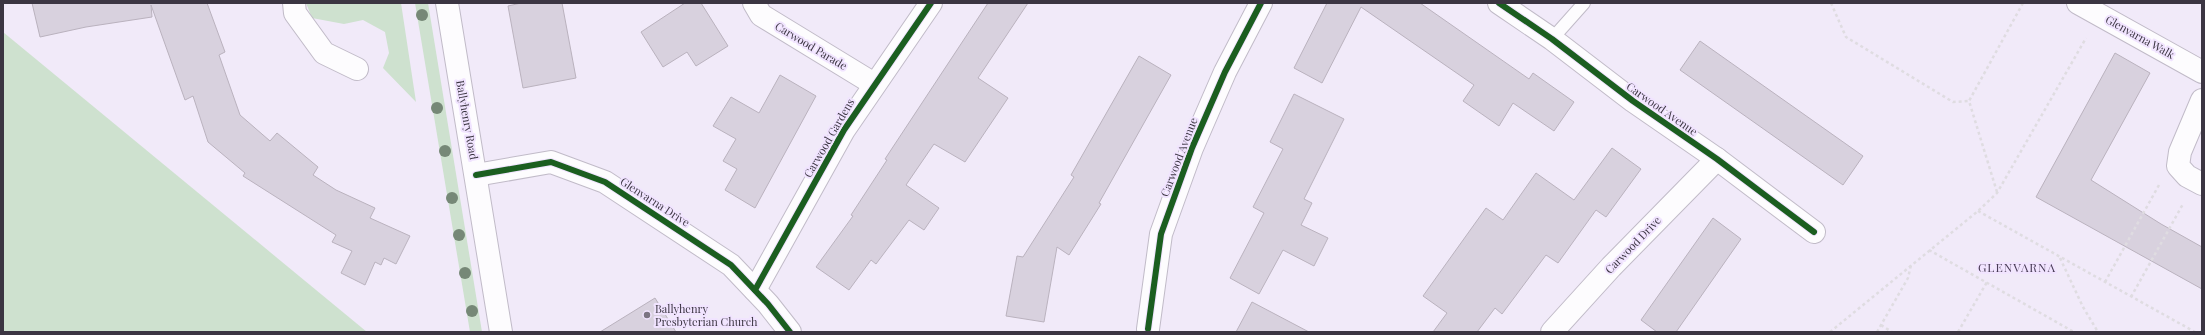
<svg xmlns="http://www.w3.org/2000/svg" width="2205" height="335" viewBox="0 0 2205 335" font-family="'Playfair Display',serif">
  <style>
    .green { fill: #cee1cf }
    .building { fill: #d8d1de; stroke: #bab2be }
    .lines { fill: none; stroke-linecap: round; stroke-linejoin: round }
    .lane-casing { stroke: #c1bbc8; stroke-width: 14 }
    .street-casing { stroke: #c1bbc8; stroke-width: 24 }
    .secondary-casing { stroke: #c1bbc8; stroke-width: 24 }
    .path { stroke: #dfdce1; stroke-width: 2.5; stroke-dasharray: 3 3; stroke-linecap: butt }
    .lane { stroke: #fdfcfe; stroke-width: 12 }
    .street { stroke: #fdfcfe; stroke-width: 22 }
    .secondary { stroke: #fdfcfe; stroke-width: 22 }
    .cycleway-casing { stroke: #f1e4ff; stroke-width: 8 }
    .cycleway { stroke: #1b5e20; stroke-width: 6 }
    .tree { fill: #768877 }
    .poi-dot { fill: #7b7482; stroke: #f1e4ff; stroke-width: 1.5 }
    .labels { text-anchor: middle; stroke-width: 4; stroke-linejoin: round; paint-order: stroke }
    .street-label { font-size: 11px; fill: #3b3542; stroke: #f1e4ff }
    .poi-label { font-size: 11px; fill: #3b3542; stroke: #f1e4ff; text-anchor: start }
    .neighbourhood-label { font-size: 12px; letter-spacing: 1px; fill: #473a54; stroke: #f1e4ff }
  </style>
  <rect width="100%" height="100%" fill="#f1eaf9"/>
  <g class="green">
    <polygon points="306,3 401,3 416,102 383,68 389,53 385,32 363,20 344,24 312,18"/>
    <polygon points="415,3 428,3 482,332 470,332"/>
    <polygon points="3,32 367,332 3,332"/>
  </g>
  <g class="building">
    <polygon points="32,3 207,3 225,52 219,55 240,115 270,141 277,133 318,167 313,175 336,190 375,208 370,218 410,236 396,264 384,258 381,265 375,262 365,285 341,273 352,251 332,242 336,235 243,176 245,173 208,142 193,96 185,100 151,5 152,17 86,27 40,37"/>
    <polygon points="521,3 562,3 576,78 523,88 508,6"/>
    <polygon points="685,3 701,3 728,46 696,66 687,52 663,67 641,32"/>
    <polygon points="988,3 1028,3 978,78 1008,98 965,162 934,144 906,185 939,208 924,230 909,220 876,264 871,260 849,290 816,267 853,216 851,215 887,160 885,159"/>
    <polygon points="1327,3 1420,3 1529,79 1533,73 1574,102 1554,131 1513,103 1499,126 1463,101 1474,85 1361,7 1322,83 1294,68"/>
    <polygon points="1700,41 1863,156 1843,185 1680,70"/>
    <polygon points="2115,53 2150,73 2091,180 2161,224 2202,247 2202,289 2036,197"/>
    <polygon points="1139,56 1171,75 1099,203 1101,204 1069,255 1057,247 1044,322 1006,316 1017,256 1023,257 1074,177 1071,175"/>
    <polygon points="780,75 816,96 755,208 725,190 737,169 723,161 736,139 713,126 731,97 759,113"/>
    <polygon points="1294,94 1344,119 1304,199 1312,203 1301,225 1328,238 1314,266 1283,250 1259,294 1230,278 1264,213 1253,207 1283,149 1270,142"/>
    <polygon points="1612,148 1641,169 1606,217 1596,210 1558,263 1546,255 1502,314 1495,308 1477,332 1433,332 1447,313 1423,296 1486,208 1503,220 1536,173 1574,200"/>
    <polygon points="1713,218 1741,239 1676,332 1657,332 1641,320"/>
    <polygon points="655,298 676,332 600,332"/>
    <polygon points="1252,302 1309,332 1236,332"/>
  </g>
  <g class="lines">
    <g class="lane-casing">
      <polyline id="lane" points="1552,39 1584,3"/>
    </g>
    <g class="street-casing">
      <g id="street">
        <polyline points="294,3 295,13 324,53 357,69"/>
        <polyline points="754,3 761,15 874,84"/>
        <polyline points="1499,3 1552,39 1633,101 1717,159 1814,232"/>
        <polyline points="2078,3 2202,72"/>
        <polyline points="2202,100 2180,152 2178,166 2187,176 2202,184"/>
        <polyline points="476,175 551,162 605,182 731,265 768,304 790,332"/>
        <polyline points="755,290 844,130 931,3"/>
        <polyline points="1148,329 1161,234 1192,148 1225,72 1261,3"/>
        <polyline points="1552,332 1611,267 1717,159"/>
      </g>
    </g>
    <g class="secondary-casing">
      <polyline id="secondary" points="447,3 501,332"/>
    </g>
    <g class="path">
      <polyline points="1831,3 1846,37 1953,102 1969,101"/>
      <polyline points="1997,192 1969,101 2023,3"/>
      <polyline points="1978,211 2195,332"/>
      <polyline points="1929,250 2074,332"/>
      <polyline points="2060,258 2083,307 2098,332"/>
      <polyline points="2105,282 2159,185"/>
      <polyline points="2131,297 2183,204"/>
      <polyline points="1881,325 1892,332"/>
      <polyline points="1830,332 1978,211 1997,193 2086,38"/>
      <polyline points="1877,332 1908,278 1911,265"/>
      <polyline points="1958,332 1987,282"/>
    </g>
    <use href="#lane" class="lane"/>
    <use href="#street" class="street"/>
    <use href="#secondary" class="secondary"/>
    <g class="cycleway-casing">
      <g id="cycleway">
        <polyline points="1499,3 1552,39 1633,101 1717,159 1814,232"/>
        <polyline points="476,175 551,162 605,182 731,265 768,304 790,332"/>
        <polyline points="755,290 844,130 931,3"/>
        <polyline points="1148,329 1161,234 1192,148 1225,72 1261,3"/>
      </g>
    </g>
    <use href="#cycleway" class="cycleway"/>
  </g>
  <g class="tree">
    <circle cx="422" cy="15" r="6"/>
    <circle cx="437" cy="108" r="6"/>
    <circle cx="445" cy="151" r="6"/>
    <circle cx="452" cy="198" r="6"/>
    <circle cx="459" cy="235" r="6"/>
    <circle cx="465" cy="273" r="6"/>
    <circle cx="472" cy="311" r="6"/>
  </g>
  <circle class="poi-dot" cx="647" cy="315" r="4"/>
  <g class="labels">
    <g class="street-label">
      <text transform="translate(2140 37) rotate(29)" y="4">Glenvarna Walk</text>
      <text transform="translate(811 46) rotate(31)" y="4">Carwood Parade</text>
      <text transform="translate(1662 109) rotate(35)" y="4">Carwood Avenue</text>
      <text transform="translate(467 120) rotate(80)" y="4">Ballyhenry Road</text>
      <text transform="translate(829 138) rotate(-60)" y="4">Carwood Gardens</text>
      <text transform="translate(1179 157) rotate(-69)" y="4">Carwood Avenue</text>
      <text transform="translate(655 202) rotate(33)" y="4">Glenvarna Drive</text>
      <text transform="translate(1633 245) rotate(-46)" y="4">Carwood Drive</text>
    </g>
    <g class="poi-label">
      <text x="655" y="313">Ballyhenry<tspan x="655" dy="13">Presbyterian Church</tspan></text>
    </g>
    <g class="neighbourhood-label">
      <text x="2017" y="272">GLENVARNA</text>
    </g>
  </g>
  <rect width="2205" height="335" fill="none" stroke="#3b3542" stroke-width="8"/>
</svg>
